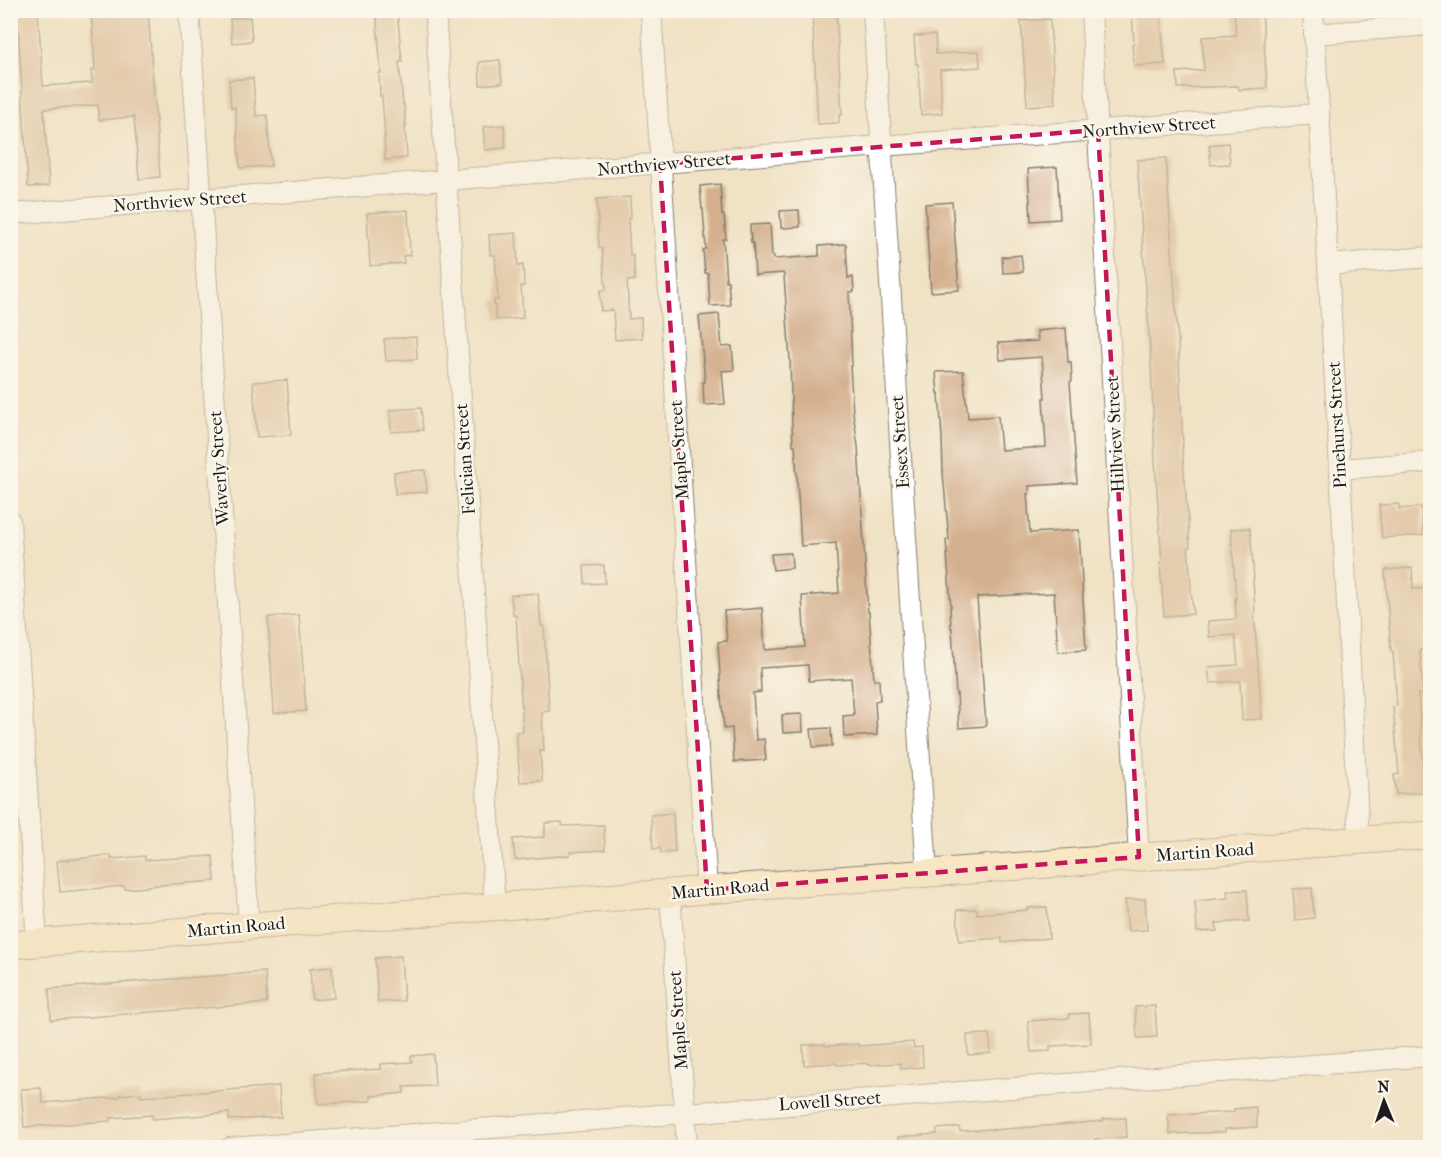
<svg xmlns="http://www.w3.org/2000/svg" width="1441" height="1158" viewBox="0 0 1441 1158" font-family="'IM FELL French Canon',serif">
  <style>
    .building { fill: #d4b08e }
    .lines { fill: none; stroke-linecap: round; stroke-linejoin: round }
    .street-casing { stroke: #867f70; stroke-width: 22 }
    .secondary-casing { stroke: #867f70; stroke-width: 29 }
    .street { stroke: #fff; stroke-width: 20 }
    .secondary { stroke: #f9e7c3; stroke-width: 27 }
    .marked { fill: none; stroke: #c2185b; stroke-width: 4.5; stroke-dasharray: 12 8; stroke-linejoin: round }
    .labels { text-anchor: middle; stroke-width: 4.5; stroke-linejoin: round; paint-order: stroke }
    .street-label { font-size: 18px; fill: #1c1c1c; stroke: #fbf7ec }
  </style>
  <rect width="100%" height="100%" fill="#fbf7ec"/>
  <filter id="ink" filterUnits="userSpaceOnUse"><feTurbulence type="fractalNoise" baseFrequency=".0167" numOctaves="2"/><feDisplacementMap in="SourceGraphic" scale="12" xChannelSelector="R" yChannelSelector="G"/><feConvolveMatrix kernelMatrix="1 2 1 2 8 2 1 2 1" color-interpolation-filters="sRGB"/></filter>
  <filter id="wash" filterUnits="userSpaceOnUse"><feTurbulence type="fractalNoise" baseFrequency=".008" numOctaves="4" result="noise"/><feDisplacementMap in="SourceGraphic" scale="24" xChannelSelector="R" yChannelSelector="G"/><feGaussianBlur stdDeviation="1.35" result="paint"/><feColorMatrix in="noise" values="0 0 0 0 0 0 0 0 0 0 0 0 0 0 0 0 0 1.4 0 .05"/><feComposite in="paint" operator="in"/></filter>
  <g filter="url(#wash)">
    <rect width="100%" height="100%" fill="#f0e2c5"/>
    <g id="blocks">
      <g class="building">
        <polygon points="17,10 38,10 43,86 92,83 91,70 95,70 91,10 148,10 160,177 139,179 134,117 99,120 98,105 44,109 49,186 28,187"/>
        <polygon points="376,10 397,10 402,62 399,62 403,104 404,104 406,127 405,127 407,158 385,160 384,137 385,137 382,96 380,96 379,73 381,73"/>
        <polygon points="812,10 836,10 842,115 839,115 839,123 818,124"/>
        <polygon points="1160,10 1165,64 1134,66 1132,44 1134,44 1132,12"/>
        <polygon points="1234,10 1262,10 1267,88 1239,90 1238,86 1178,88 1177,72 1204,70 1202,37 1236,35"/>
        <polygon points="250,17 252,41 232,43 230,19"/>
        <polygon points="1050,19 1055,104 1027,106 1021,21"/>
        <polygon points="935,35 936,54 979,51 980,67 940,70 942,113 921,115 918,64 916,64 914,36"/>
        <polygon points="500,60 502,83 480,85 479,62"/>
        <polygon points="253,78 256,116 267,115 271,166 240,168 235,107 231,108 229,80"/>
        <polygon points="504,125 506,148 485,150 483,127"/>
        <polygon points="1228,143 1230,164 1211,165 1209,145"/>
        <polygon points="1166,158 1178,341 1183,446 1182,446 1190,547 1188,547 1193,614 1164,616 1160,563 1162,563 1155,462 1151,362 1137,160"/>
        <polygon points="1057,167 1060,219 1031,221 1028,169"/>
        <polygon points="720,184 722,215 724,215 726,239 723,239 726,281 728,281 730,305 710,306 708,273 705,273 703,250 706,249 703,209 702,209 700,186"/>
        <polygon points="630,197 631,218 628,218 630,256 633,255 635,280 627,281 629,319 641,318 642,338 615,340 613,310 601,311 600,291 606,290 602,248 599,248 597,199"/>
        <polygon points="952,202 959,290 931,292 925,204"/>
        <polygon points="408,210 410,255 403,256 404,263 370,266 367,213"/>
        <polygon points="799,210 800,227 781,228 780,211"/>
        <polygon points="770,224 772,256 774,256 774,259 819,256 819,246 846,244 848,278 853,277 854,292 849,292 852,366 850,366 853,412 858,446 868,612 869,612 874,680 879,680 880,700 875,701 877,735 844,737 843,716 854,715 851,678 809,681 808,665 760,668 761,692 753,693 756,740 764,739 766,760 734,762 732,728 724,729 721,695 718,642 727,641 724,611 762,608 765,650 805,647 802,596 839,593 836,543 801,546 795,445 793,445 792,424 790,360 784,276 783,273 755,275 753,243 751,243 750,225"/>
        <polygon points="516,233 518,266 523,265 524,286 521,286 523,318 496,320 494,300 498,300 495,255 490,255 489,235"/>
        <polygon points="1021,255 1023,272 1003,273 1002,257"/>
        <polygon points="719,314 722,347 732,346 734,370 722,371 725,404 704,405 703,382 705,382 699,316"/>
        <polygon points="1066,328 1068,362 1071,362 1072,381 1070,382 1077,483 1029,486 1029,494 1027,494 1030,533 1079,530 1086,650 1058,652 1054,593 977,597 986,726 959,728 957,694 956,695 952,628 951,628 950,607 951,607 946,540 949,540 943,473 942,439 939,393 938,393 936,372 963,371 968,418 998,416 1001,450 1046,447 1043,398 1045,398 1042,357 1000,360 998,343 1038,341 1037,331"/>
        <polygon points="416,337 417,359 386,361 384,339"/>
        <polygon points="287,380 291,435 257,437 253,382"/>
        <polygon points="421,408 423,430 391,432 390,410"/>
        <polygon points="425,470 427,492 395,494 394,472"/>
        <polygon points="1399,504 1399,509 1421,507 1423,535 1382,538 1379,505"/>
        <polygon points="1250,528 1254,578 1253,578 1255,613 1254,613 1262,719 1242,720 1240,681 1210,683 1208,667 1238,665 1235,635 1209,637 1208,621 1236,619 1235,598 1236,598 1231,529"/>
        <polygon points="791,553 792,568 773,570 771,554"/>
        <polygon points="604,565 605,583 585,584 584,566"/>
        <polygon points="1412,568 1413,589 1431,588 1431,650 1420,650 1423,694 1418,694 1425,792 1396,794 1394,775 1399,774 1393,707 1397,706 1393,651 1391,651 1385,570"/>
        <polygon points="538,593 541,626 544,626 549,711 542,712 544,751 540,751 542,781 520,782 516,732 523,732 516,615 513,615 511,595"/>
        <polygon points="299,615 306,711 274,713 268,617"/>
        <polygon points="802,714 803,732 783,733 782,715"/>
        <polygon points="831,728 832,746 813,747 811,729"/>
        <polygon points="673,813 675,852 661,853 660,848 653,849 651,815"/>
        <polygon points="562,822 562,826 604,825 605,850 570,852 570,855 515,860 513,839 545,837 545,823"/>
        <polygon points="111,855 111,859 145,856 145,860 213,856 215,881 147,886 147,887 125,889 124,886 60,892 57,861"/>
        <polygon points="1312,888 1314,918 1295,920 1293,889"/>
        <polygon points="1247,890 1249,921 1216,923 1217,931 1197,932 1195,901 1228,898 1227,891"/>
        <polygon points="1145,899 1147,930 1128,931 1125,900"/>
        <polygon points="1047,907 1049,938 1002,943 1002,938 959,941 957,910 977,909 977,914 1027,910 1027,908"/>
        <polygon points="401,956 404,1001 378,1002 375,958"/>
        <polygon points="332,967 334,998 312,1000 310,969"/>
        <polygon points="265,972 267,1003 51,1020 49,989 145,981"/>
        <polygon points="1155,1006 1157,1037 1137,1038 1135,1007"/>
        <polygon points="1089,1013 1091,1044 1050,1046 1050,1051 1031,1052 1028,1021 1070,1018 1069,1014"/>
        <polygon points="989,1034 991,1053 968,1055 967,1035"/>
        <polygon points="913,1042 914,1048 922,1047 923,1067 901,1069 900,1063 867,1065 867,1063 837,1065 837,1063 804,1065 803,1045 825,1044 825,1046 858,1044 858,1046"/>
        <polygon points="433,1054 435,1086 404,1087 404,1093 371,1096 371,1101 318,1104 316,1073 381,1069 381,1064 412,1062 411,1056"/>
        <polygon points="279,1086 281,1117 229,1120 229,1113 153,1119 152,1115 110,1118 110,1121 24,1127 21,1089 41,1088 43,1103 120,1097 120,1095 141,1093 141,1097"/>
        <polygon points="1256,1107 1257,1127 1225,1129 1225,1132 1170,1134 1168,1115 1234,1112 1234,1109"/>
        <polygon points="1126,1118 1127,1137 1095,1139 1095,1141 1018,1148 972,1148 972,1146 946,1148 898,1148 898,1137 937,1134 937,1129 959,1127 960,1131 993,1129 993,1130 1071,1124 1103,1121 1103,1119"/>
      </g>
    </g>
  </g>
  <g filter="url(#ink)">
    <use href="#blocks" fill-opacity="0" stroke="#867f70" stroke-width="1.5"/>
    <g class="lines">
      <g class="street-casing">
        <g id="street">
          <polyline points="189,10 249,926"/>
          <polyline points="435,10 495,907"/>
          <polyline points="651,10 707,890"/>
          <polyline points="873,10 927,873"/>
          <polyline points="1091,10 1139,857"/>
          <polyline points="1313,10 1340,469 1359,840"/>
          <polyline points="1314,34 1430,25"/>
          <polyline points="10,214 881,146 1319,114"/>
          <polyline points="1328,265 1430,257"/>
          <polyline points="1340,469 1430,462"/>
          <polyline points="10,521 37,943"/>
          <polyline points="670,893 687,1148"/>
          <polyline points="230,1148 1430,1056"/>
        </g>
      </g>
      <g class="secondary-casing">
        <polyline id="secondary" points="10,945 707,890 1430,835"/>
      </g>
      <use href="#street" class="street"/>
      <use href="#secondary" class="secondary"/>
    </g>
  </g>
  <path d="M0 0H1441V1158H0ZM1098,130L1139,857L707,890L660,164Z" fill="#f0e2c5" fill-opacity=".55" fill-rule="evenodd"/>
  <path class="marked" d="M1098,130L1139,857L707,890L660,164Z"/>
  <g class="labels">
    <g class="street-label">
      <text transform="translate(1149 127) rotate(-4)" y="6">Northview Street</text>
      <text transform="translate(664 164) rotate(-5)" y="6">Northview Street</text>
      <text transform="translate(180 201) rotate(-4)" y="6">Northview Street</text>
      <text transform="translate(1337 425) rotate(-93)" y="6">Pinehurst Street</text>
      <text transform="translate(1115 434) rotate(-93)" y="6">Hillview Street</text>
      <text transform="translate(900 442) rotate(-94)" y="6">Essex Street</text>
      <text transform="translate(679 450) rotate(-94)" y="6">Maple Street</text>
      <text transform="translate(465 459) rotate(-94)" y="6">Felician Street</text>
      <text transform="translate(219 468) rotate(-94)" y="6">Waverly Street</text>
      <text transform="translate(1205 852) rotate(-4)" y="6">Martin Road</text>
      <text transform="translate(720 889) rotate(-5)" y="6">Martin Road</text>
      <text transform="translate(236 927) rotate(-5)" y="6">Martin Road</text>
      <text transform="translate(678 1020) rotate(-94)" y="6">Maple Street</text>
      <text transform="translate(830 1101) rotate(-4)" y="6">Lowell Street</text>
    </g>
  </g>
  <rect width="1441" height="1158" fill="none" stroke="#fbf7ec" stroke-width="36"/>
  <g transform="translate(1384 1101) rotate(358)" stroke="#fbf7ec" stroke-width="4.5" paint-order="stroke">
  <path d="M0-4.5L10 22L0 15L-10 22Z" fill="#1c1c1c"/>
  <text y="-9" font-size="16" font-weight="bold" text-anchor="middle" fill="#1c1c1c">N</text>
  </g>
</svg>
